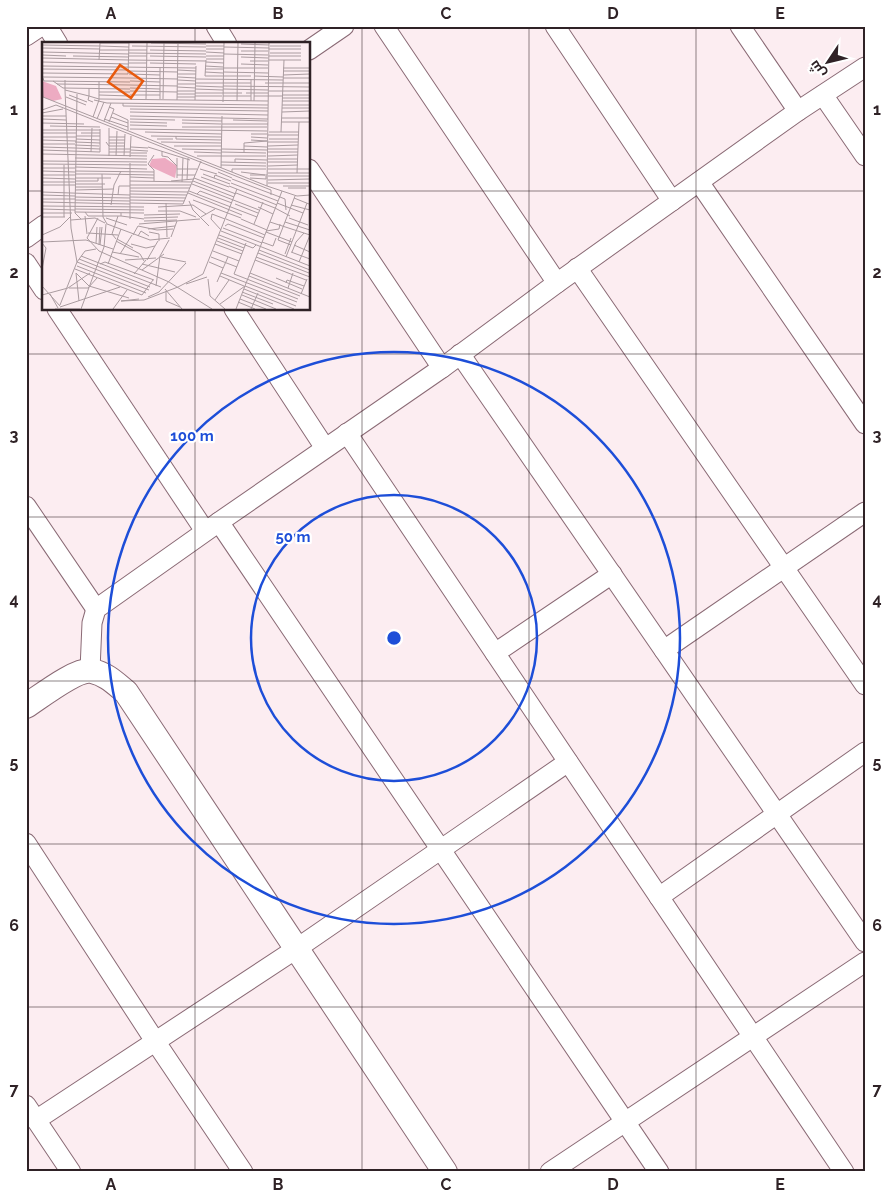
<svg xmlns="http://www.w3.org/2000/svg" width="891" height="1198" viewBox="0 0 891 1198" font-family="Raleway,Cairo,sans-serif">
  <style>
    .lines { fill: none; stroke-linecap: round; stroke-linejoin: round }
    .minor-casing { stroke: #8a6a75; stroke-width: 21 }
    .tertiary-casing { stroke: #8a6a75; stroke-width: 26 }
    .minor { stroke: #fff; stroke-width: 19 }
    .tertiary { stroke: #fff; stroke-width: 24 }
    .grid { fill: none; stroke: #2f2226; stroke-width: 1; stroke-opacity: 0.55 }
    .ring { fill: none; stroke: #1d4ed8; stroke-width: 2.5 }
    .inset-road { fill: none; stroke: #aa9ca0; stroke-width: 1 }
    .view { fill: #e8590c; fill-opacity: 0.15; stroke: #e8590c; stroke-width: 2.5 }
    .inset-edge { fill: none; stroke: #2f2226; stroke-width: 2.5 }
    .centre { fill: #1d4ed8; stroke: #fff; stroke-width: 2.5 }
    .ring-label { font-size: 15px; text-anchor: middle; font-weight: bold; fill: #1d4ed8; stroke: #fff; stroke-width: 4.5; stroke-linejoin: round; paint-order: stroke }
    .neatline { fill: none; stroke: #2f2226; stroke-width: 2 }
    .grid-label { font-size: 16px; text-anchor: middle; font-weight: bold; fill: #2f2226 }
  </style>
  <rect width="100%" height="100%" fill="#fcedf1"/>
  <g class="lines">
    <g class="minor-casing">
      <g id="minor">
        <polyline points="47,26 58,44"/>
        <polyline points="216,26 227,44"/>
        <polyline points="384,26 557,283"/>
        <polyline points="555,26 672,201"/>
        <polyline points="740,26 798,111"/>
        <polyline points="26,36 41,26"/>
        <polyline points="309,50 344,26"/>
        <polyline points="823,95 865,156"/>
        <polyline points="309,169 442,368"/>
        <polyline points="699,182 865,424"/>
        <polyline points="26,238 44,225"/>
        <polyline points="26,263 44,290"/>
        <polyline points="577,268 865,685"/>
        <polyline points="57,309 205,531"/>
        <polyline points="234,309 325,448"/>
        <polyline points="460,354 865,942"/>
        <polyline points="347,433 844,1172"/>
        <polyline points="26,506 96,609"/>
        <polyline points="219,522 659,1172"/>
        <polyline points="664,650 865,512"/>
        <polyline points="495,653 612,574"/>
        <polyline points="90,670 92,623 96,609 219,522 442,368 557,283 798,111 865,67"/>
        <polyline points="26,843 155,1041 243,1172"/>
        <polyline points="659,897 865,752"/>
        <polyline points="26,1105 71,1172"/>
        <polyline points="36,1120 296,949 568,762"/>
        <polyline points="550,1172 865,962"/>
      </g>
    </g>
    <g class="tertiary-casing">
      <path id="tertiary" d="M26,706C40,697 77,668 92,671C106,674 115,683 126,692L445,1172"/>
    </g>
    <use href="#minor" class="minor"/>
    <use href="#tertiary" class="tertiary"/>
  </g>
  <path class="grid" d="M195,26V44M362,26V1172M529,26V1172M696,26V1172M26,191H44M309,191H865M195,309V1172M26,354H865M26,517H865M26,681H865M26,844H865M26,1007H865"/>
  <g class="ring">
    <circle cx="394" cy="638" r="143"/>
    <circle cx="394" cy="638" r="286"/>
  </g>
  <g transform="translate(42 42)">
    <rect width="268" height="268" fill="#fcedf1"/>
    <path d="M0,39L14,44L20,57L11,59L0,55ZM123,116L135,124L133,136L107,124L110,117Z" fill="#edabc2"/>
    <path class="inset-road" d="M58,1H87M109,1L164,2M199,2L227,3M0,3L58,4M58,4L87,5M90,4L164,5M164,4H182M228,4H259M182,5L227,6M0,6L58,7M164,7H182M227,7H259M57,8H87M87,8H105M108,8L164,9M199,9H226M0,10L87,12M164,10L182,11M87,11L164,12M228,11H259M182,12L226,13M0,13L24,14M31,14L87,15M87,14H105M108,14L164,15M164,14H182M227,14H259M199,15L226,16M0,16L87,18M164,17H182M57,18L58,1M87,18L164,19M227,18H259M208,19H226M0,20L87,22M164,20L182,21M87,21H105M108,21L154,22M199,22L226,23M0,24L154,26M163,24L181,25M181,26H226M241,26H268M0,27L87,28M163,27H181M136,28L154,29M87,29L136,30M241,29H268M163,30L181,31M181,30L226,31M0,31L86,32L87,1M87,32L118,33M136,32H154M241,33L268,32M163,34H209M163,34L164,18M212,34L241,35M0,35L1,55L225,144M1,35L88,36M136,35L154,36M1,36L2,39L88,40M88,36L136,37M241,36H268M154,37L241,38M23,38V48L47,54L46,58L51,60M136,38L154,39M11,39L21,46L88,47M88,39L118,40M154,41H181M181,41H209M223,41H268M15,42L88,43M136,42H154M88,43L135,44M154,44L181,45M181,44L268,45M135,45L154,46M47,46V54L57,57L226,59M88,46L118,47M153,47L181,48M181,47L226,48M88,49L135,50M135,49H153M227,49H268M57,50H88M153,51H181M181,51H200M204,51H226M35,52L33,171L39,177M135,52H153M27,53L45,60M57,53L88,54M88,53H118M240,53H268M153,54H180M181,54H209M212,54H240M24,55L44,63M135,55H153M240,56H268M104,57L105,1M118,57V25M121,57L122,1M52,58L65,61L226,63M135,58L136,1M153,58L154,24M195,59L196,1M209,59V37M212,59L213,1M240,59H268M181,60L182,1M81,61V64L226,66M240,63H268M67,65L72,67L67,80M240,66H268M88,67L226,69M0,68L14,63L229,148V153M88,70L226,73M240,70L268,69M0,71L21,67M71,71L86,78V88M0,74H24M88,74L226,77M51,75L57,58V39M69,75L86,81M240,76H268M0,77L24,78M55,77L62,60M62,77L86,85M88,77L133,78M140,78L180,79M191,78L225,79M62,79L69,61M88,80L125,81M239,80H268M0,81L42,82M140,81L179,82M180,82H226M88,83L125,84M8,84L58,85M140,85H180M180,85H225M67,86V114M88,87L225,89M0,88H58M103,90L180,92M227,90H257M239,90L242,18M0,91H34M39,91H58M209,92H225M226,93H257M34,94H58M109,94L180,95M134,94V97L180,98M0,95H34M67,95H83M209,95L225,96M34,97L58,98M115,97H131M227,97H256M0,98L34,99M67,98H83M209,98L225,99M33,100L58,101M64,100L67,104H83M119,100L180,101M226,100H256M67,101H83M0,102H33M33,103L57,104M132,104H180M202,104L225,105M226,104L256,103M0,105L33,106M89,105L106,106M106,105L148,118M33,106L58,107M67,107H88M140,107L180,108M180,107L225,108M226,107H256M0,108L58,110M89,108L106,109M120,109V114L126,115L135,124M49,110L50,86M58,110V87M67,110H88M152,110L179,111M179,110L224,111M226,110H256M89,111H105M202,111V101L225,99M0,112L105,114M112,113L106,122L112,128V139M74,114L75,89M82,114L83,92M155,114H179M179,114H224M226,114L256,113M88,115L89,94M33,116L105,117M226,117H256M0,119L105,120M179,120L224,121M193,120V117L225,118M226,120H256M0,122L105,123M179,123L224,124M226,124L256,123M33,125L105,127M0,126H33M179,126L180,74M135,127H155M158,127L175,132M226,127H268M0,129L33,130M33,129L112,130M176,130L190,136M190,130V127H224M199,130L223,133M226,131H268M255,131L257,80M33,132H60L61,175L65,182L108,198L128,196M60,132L112,133M161,132L188,142M0,133H33M135,133H153M208,133H225M226,134H268M88,135L112,136M159,135L187,145M0,136L33,137M33,136H69M135,136V116M152,136L194,152M172,136L173,133L189,139M208,136L224,137V134M190,137L238,155M145,138L146,116M226,138L268,137M33,139H56V136M88,139L150,140M129,139L152,137M151,139L192,155M0,140H33M140,140L141,116M189,141L236,159M226,141H268M33,142H63M150,142L217,168M0,143H33M88,143H149M187,144L235,163M225,144L227,1M225,144L255,154L268,153M241,144H267M33,145H60M88,146H148M246,146H264M33,148L71,147M88,149L146,150M147,149L215,175M0,150L88,153M146,151L200,173M194,151L233,166M88,152L145,153M155,152L158,149L190,161M0,153L33,154M76,153L77,144H88M33,155L88,156M88,155L144,156M238,155L243,157L244,168M252,156L267,162M0,157H33M33,158L88,159M88,158L142,159M151,158L199,176M147,159L151,168L167,184M0,160L88,162M88,161L141,162L159,119M124,161L125,195M235,161L261,171M193,162L216,171M69,163L72,143L79,129M249,163L268,168M0,164L102,165M116,165L151,163L164,172M216,165L231,172M233,166L248,174M0,167L33,168M33,167L102,168M116,169H138L154,175M33,170L102,171M43,170L46,174H79V171M0,171H30M102,173L138,172M43,174L45,192M79,174L102,177M0,175H23M22,175V123M159,175L173,167M64,176L85,183M102,176L136,175M247,176L266,183M88,177V121M184,177L223,193M199,177L225,188M29,178L53,176L63,181M102,179L135,178M228,180L268,193M243,180L268,188M97,182L158,177M212,182L221,160M183,184L186,182L222,196M181,186L220,201M106,187L133,184M179,188L169,177L170,172L183,177M179,189L268,224M224,189L237,187L238,182M107,190L117,192V199M224,190L250,200M46,191L76,193M0,193L18,185L28,175M91,193L96,184L115,188L131,187M177,193L211,206L214,203M96,194L99,189L107,194M129,195L135,179M45,196L57,209L127,240L170,267M45,196L56,176M176,196L202,206M74,197L70,192L76,174M75,197L91,206M74,199L98,212L102,219M175,199L201,209M0,200L44,198L71,207M220,200L231,204L234,196M0,201L4,206L0,227M54,201L55,185M89,202L104,206L113,204L116,199M173,202L200,212M57,203L58,185M58,203L60,185M249,203L236,198L253,154M252,203L268,210M54,207L43,209L35,220L107,248M217,208L268,228M171,209L197,219M70,210L97,215M249,210L268,217M250,210L254,200L262,191M216,211L267,231M78,212L90,193M243,212L249,196M39,214L119,245M119,215L144,220M169,215L195,225M214,215L268,235M244,215L265,161M37,217L108,245M83,218L114,216M105,218L113,204M213,218L264,238M167,220L181,226M257,220L268,193M58,222L63,220L112,238M66,222L79,187M100,222L133,230M35,224L104,251M33,227L100,253L111,238M100,228L122,212M34,231L47,244L87,256M34,231L37,259M179,231L255,260M208,231L268,255M92,232L104,218M192,232L256,257M192,232L204,201M178,234L202,244M207,234L258,254M234,236L260,247M166,237L168,254L183,267M175,240L186,215M244,241L245,238L262,244M144,242L165,235M0,244L18,264M114,244L118,214L127,198M136,245L161,232L195,147M27,246H46L55,236M246,246L251,231M123,247L140,267M202,247L252,267M124,249V259L138,265M200,250L231,262M8,252L16,266M259,252L265,237M0,253L26,246L48,231M200,253L234,267M106,255L117,250L144,221M198,257L224,267M173,258L187,238M79,259L102,258L136,245M79,259L97,257M196,260L213,267M178,262L203,244L254,264M18,263L35,220L29,186L23,48M18,265L78,245M13,267H38M39,267L62,205L64,182M71,267L85,248M194,267L240,149M209,267L216,251"/>
    <path class="view" d="M78,23L101,39L89,56L66,40Z"/>
    <rect width="268" height="268" class="inset-edge"/>
  </g>
  <circle cx="394" cy="638" r="8" class="centre"/>
  <g class="ring-label">
    <text x="192" y="441">100 m</text>
    <text x="293" y="542">50 m</text>
  </g>
  <rect width="891" height="1198" fill="none" stroke="#ffffff" stroke-width="55"/>
  <g transform="translate(828 62) rotate(235)" stroke="#ffffff" stroke-width="4" paint-order="stroke">
  <path d="M0-4L9 19L0 12L-9 19Z" fill="#2f2226"/>
  <text y="-8" font-size="14" font-weight="bold" text-anchor="middle" fill="#2f2226">ش</text>
  </g>
  <rect x="28" y="28" width="836" height="1142" class="neatline"/>
  <g class="grid-label">
    <text x="111" y="19">A</text>
    <text x="278" y="19">B</text>
    <text x="446" y="19">C</text>
    <text x="613" y="19">D</text>
    <text x="780" y="19">E</text>
    <text x="14" y="115">1</text>
    <text x="877" y="115">1</text>
    <text x="14" y="278">2</text>
    <text x="877" y="278">2</text>
    <text x="14" y="441">3</text>
    <text x="877" y="441">3</text>
    <text x="14" y="605">4</text>
    <text x="877" y="605">4</text>
    <text x="14" y="768">5</text>
    <text x="877" y="768">5</text>
    <text x="14" y="931">6</text>
    <text x="877" y="931">6</text>
    <text x="14" y="1095">7</text>
    <text x="877" y="1095">7</text>
    <text x="111" y="1190">A</text>
    <text x="278" y="1190">B</text>
    <text x="446" y="1190">C</text>
    <text x="613" y="1190">D</text>
    <text x="780" y="1190">E</text>
  </g>
</svg>
